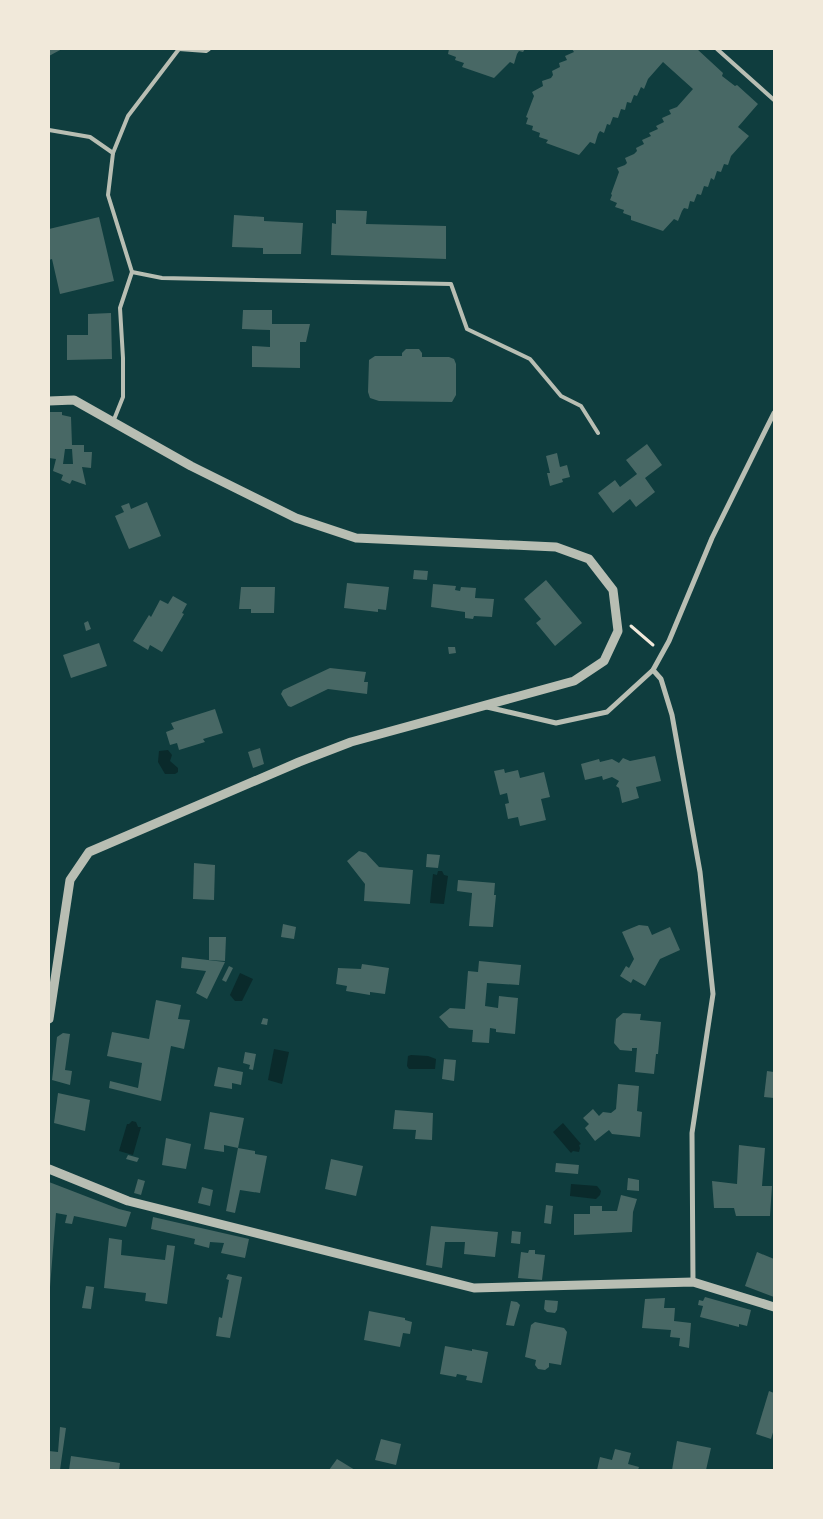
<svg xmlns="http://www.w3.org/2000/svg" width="823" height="1519" viewBox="0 0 823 1519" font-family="'Titillium Web',sans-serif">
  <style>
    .water { fill: #0a2a2b }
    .building { fill: #486865; fill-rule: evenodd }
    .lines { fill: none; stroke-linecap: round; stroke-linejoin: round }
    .path { stroke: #f1e9da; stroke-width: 3 }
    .service { stroke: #b8beb3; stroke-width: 4 }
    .minor { stroke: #b8beb3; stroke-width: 5 }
    .tertiary { stroke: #b8beb3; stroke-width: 9 }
  </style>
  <rect width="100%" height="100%" fill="#0f3d3e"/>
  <g class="water">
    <polygon points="168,750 172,755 170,761 178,768 178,772 175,774 165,774 158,762 159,751"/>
    <polygon points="438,871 442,871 444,875 448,876 444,904 430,903 433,874 437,875"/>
    <polygon points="240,973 253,979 242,1001 235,1001 230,995"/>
    <polygon points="274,1049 289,1052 282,1084 268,1080"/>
    <polygon points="411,1055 428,1056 436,1059 435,1069 409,1069 407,1066 408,1056"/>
    <polygon points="132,1121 136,1122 138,1127 141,1127 133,1155 119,1151 127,1124 129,1124"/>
    <polygon points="563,1123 581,1144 579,1145 580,1148 579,1152 573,1151 571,1153 553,1132"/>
    <polygon points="571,1184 597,1186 601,1191 600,1195 596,1199 570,1196"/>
  </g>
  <g class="building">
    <polygon points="49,49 62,49 49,56"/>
    <polygon points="449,49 525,49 523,52 519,51 517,54 514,64 510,62 494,78 462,67 464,63 455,60 456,57 448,54"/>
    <polygon points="572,49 697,49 723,73 722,76 735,86 737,85 758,104 738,127 749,136 731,156 728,165 724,164 721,172 717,171 714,180 711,178 708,187 704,186 701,195 697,194 694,202 690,201 688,209 684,208 682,211 678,221 674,219 663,231 631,220 631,216 623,213 624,210 615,207 617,203 610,200 612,195 611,194 619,172 617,168 625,165 627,163 625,158 634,154 637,151 636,148 644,144 642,140 651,136 649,133 658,129 656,126 664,122 662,118 671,114 669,110 677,107 693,89 663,62 648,79 644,89 641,87 637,96 634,95 631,103 627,102 625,110 621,109 618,118 613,117 610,125 607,124 604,133 600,131 598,134 595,144 590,142 579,155 546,143 548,140 539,137 540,133 532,130 533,126 526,124 528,118 526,117 534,96 532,92 543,86 542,81 551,78 553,75 552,71 560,67 559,63 567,60 565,56 574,52"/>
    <polygon points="336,210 367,211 366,224 446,226 446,259 331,255 332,223 336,224"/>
    <polygon points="234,215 264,217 264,221 303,223 301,254 263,254 263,248 232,247"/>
    <polygon points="99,217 114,281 60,294 52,259 49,260 49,229"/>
    <polygon points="243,310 272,310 272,324 310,324 306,342 300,342 300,368 252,367 252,346 270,347 270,330 242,329"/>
    <polygon points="111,313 112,359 67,360 67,335 88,335 88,314"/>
    <polygon points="406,349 419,349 422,353 422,357 449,357 454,359 456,364 456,395 452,402 379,401 370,398 368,392 369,360 375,356 402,356 402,353"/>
    <path d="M49,412H62V415L71,417L72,445H84V452H92L91,468L82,467L86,485L72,480L70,484L61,480L63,475L53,471L56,459L49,458ZM65,449H72L73,464H63Z"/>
    <polygon points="647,444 662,465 645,478 655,492 636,507 630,499 613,513 598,493 615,480 620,487 637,474 626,460"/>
    <polygon points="557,453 560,467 567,465 570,477 562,479 563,482 550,486 547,473 550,473 546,456"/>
    <polygon points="147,502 161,536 129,549 115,516 124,512 121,506 129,503 131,509"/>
    <polygon points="414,570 428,571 427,580 413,579"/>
    <polygon points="546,580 582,623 555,646 536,623 541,619 524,599"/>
    <polygon points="347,583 389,587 386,610 378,609 378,612 344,608"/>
    <polygon points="433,584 456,586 455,590 460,591 461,587 476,588 475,598 494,599 492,617 474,616 473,619 465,618 465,612 431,607"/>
    <polygon points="241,587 275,587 274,613 251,613 251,609 239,609"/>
    <polygon points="173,596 187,604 182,613 184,614 162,652 150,645 148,650 133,641 149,615 151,617 160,600 168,604"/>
    <polygon points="88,621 91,629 86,631 84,623"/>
    <polygon points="99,643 107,666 71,678 63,655"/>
    <polygon points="448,647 455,647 456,653 449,654"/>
    <polygon points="330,668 366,672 364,682 368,682 367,694 328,689 291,707 288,706 281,694 283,690"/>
    <polygon points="215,709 223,733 203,739 205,742 179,750 177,743 170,745 166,732 174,729 171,723"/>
    <polygon points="260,748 264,764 253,768 248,752"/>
    <polygon points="655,756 661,781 636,787 639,798 622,803 619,788 616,786 619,781 612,777 603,780 602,776 585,780 581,764 599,759 600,762 612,759 619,763 623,758 630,761"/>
    <polygon points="504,769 505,773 518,770 520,778 544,772 550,797 541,799 546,820 520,826 518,817 508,819 505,804 509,803 507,793 500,795 494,771"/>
    <polygon points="359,851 366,853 379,867 413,870 410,904 364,901 365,884 347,861"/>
    <polygon points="427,854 440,855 438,868 426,867"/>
    <polygon points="194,863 215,865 214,900 193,899"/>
    <polygon points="458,880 495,883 494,895 496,895 493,927 469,926 472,893 457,891"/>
    <polygon points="283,924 296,927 294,939 281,937"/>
    <polygon points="639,925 648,926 652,935 670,927 680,950 660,959 645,986 633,979 631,983 620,976 626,966 629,968 634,959 622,932"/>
    <polygon points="209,937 226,937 225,961 209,960"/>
    <polygon points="182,957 225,962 207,999 196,993 206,971 181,968"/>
    <polygon points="479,961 521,965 519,985 487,983 485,1006 498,1008 499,996 518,998 515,1034 496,1032 496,1029 490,1028 489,1043 472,1042 473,1030 449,1028 439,1017 450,1008 465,1009 468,971 478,972"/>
    <polygon points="362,964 389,968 385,994 370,992 370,995 346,991 347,986 336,984 338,968 361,969"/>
    <polygon points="229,966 233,968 226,982 222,980"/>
    <polygon points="156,1000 181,1005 178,1019 190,1020 184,1049 171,1046 161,1101 109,1088 110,1081 138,1088 142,1063 107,1056 112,1032 149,1039"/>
    <polygon points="623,1013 641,1014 640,1020 661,1022 658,1054 656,1054 654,1074 635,1072 637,1048 632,1048 632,1051 620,1050 614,1043 616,1019"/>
    <polygon points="263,1018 268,1019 267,1025 261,1024"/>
    <polygon points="63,1033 70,1034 65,1070 72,1071 70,1085 52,1080 57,1037"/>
    <polygon points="245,1052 256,1054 253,1070 249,1069 250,1065 243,1063"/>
    <polygon points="444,1059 456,1060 454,1081 442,1079"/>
    <polygon points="218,1067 243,1072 241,1085 232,1083 232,1089 214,1086"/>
    <polygon points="767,1071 774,1072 774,1098 764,1097"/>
    <polygon points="618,1084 639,1086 637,1111 642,1112 640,1137 612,1134 609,1130 595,1141 585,1128 589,1124 583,1118 593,1109 599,1116 603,1112 611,1113 616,1109"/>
    <polygon points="58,1093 90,1100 85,1131 54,1123"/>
    <polygon points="395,1110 433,1113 432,1140 415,1139 416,1130 393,1129"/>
    <polygon points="210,1112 244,1118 238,1148 224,1145 224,1152 204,1149"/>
    <polygon points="166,1138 191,1144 186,1169 162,1165"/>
    <polygon points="739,1145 765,1148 762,1186 772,1186 770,1216 736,1216 734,1208 714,1208 712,1181 737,1184"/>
    <polygon points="238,1148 255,1151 255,1154 267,1156 260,1193 240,1190 235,1213 226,1211"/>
    <polygon points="128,1155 139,1158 137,1162 126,1159"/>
    <polygon points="331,1159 363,1166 356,1196 325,1189"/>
    <polygon points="556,1163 579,1165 578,1174 555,1172"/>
    <polygon points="628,1178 639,1180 639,1191 627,1190"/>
    <polygon points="138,1179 145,1181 141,1195 134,1193"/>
    <polygon points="49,1182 119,1209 131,1212 126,1227 74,1216 72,1224 65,1223 67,1215 56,1213 50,1287 49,1287"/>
    <polygon points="202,1187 213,1190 210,1206 198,1203"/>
    <polygon points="621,1195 637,1199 633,1212 632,1232 574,1235 574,1214 590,1214 590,1206 602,1206 602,1211 617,1211"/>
    <polygon points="546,1205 553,1206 551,1224 544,1223"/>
    <polygon points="153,1217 249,1239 245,1258 221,1253 224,1243 210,1242 209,1248 194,1244 195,1239 151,1229"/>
    <polygon points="431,1226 498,1232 495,1257 464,1254 465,1242 445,1242 442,1268 426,1265"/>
    <polygon points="512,1231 521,1232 520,1244 511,1243"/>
    <polygon points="109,1238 122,1240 121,1255 165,1260 167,1245 175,1246 167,1304 145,1301 146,1293 104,1288"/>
    <polygon points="529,1250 535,1250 535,1254 545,1255 542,1280 518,1278 521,1252 528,1253"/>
    <polygon points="757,1252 774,1259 774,1297 745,1286"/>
    <polygon points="228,1274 242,1277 230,1338 216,1336 219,1317 222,1318 229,1280 226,1279"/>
    <polygon points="86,1286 94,1287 91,1309 82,1308"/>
    <polygon points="705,1297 751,1310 747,1326 739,1324 739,1327 700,1317 703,1306 698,1305 699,1300 703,1301"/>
    <polygon points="665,1298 664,1308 675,1308 674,1321 691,1323 689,1348 679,1346 680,1338 670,1337 671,1330 642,1328 645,1299"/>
    <polygon points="545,1300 558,1301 557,1310 555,1313 547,1312 544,1309"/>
    <polygon points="511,1301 517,1302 520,1305 514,1326 506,1325"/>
    <polygon points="369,1311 405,1318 405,1320 412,1322 410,1334 403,1333 400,1347 364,1340"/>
    <polygon points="535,1322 564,1328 567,1332 561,1365 549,1363 549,1367 545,1370 538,1369 535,1365 536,1360 525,1357 531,1325"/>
    <polygon points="445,1346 472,1351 472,1349 488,1352 482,1383 466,1380 467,1376 457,1374 456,1377 440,1374"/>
    <polygon points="769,1391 774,1393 774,1429 771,1439 756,1434"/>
    <polygon points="60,1427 66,1428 60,1470 49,1470 49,1451 58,1452"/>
    <polygon points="381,1439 401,1444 396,1465 375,1460"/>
    <polygon points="677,1441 711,1448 706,1470 672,1470"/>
    <polygon points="615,1449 631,1453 628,1464 639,1467 638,1470 597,1470 600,1457 612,1460"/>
    <polygon points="71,1456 120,1463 119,1470 69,1470"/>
    <polygon points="337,1459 355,1470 329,1470"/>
  </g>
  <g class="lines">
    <polyline class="path" points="631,626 653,645"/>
    <g class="service">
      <polyline points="179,49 206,51 209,49"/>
      <polyline points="717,49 774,100"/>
      <polyline points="49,130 90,137 113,153"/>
      <polyline points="132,272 162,278 451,284 467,329 530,359 561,396 581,406 598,433"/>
      <polyline points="113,422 123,397 123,358 120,308 132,272 108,195 113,153 128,116 179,49"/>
    </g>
    <g class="minor">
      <polyline points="653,670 661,679 672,715 700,872 713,994 692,1133 693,1282"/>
      <polyline points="487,707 556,723 607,712 653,670 669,641 712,538 774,413"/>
    </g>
    <g class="tertiary">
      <polyline points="49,401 74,400 191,466 296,518 356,538 556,547 589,559 613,590 618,631 604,661 574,681 351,742 299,762 89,852 70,880 49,1019"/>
      <polyline points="49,1169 128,1201 474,1288 693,1282 774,1307"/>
    </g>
  </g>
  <rect width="823" height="1519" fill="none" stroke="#f1e9da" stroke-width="100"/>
</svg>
